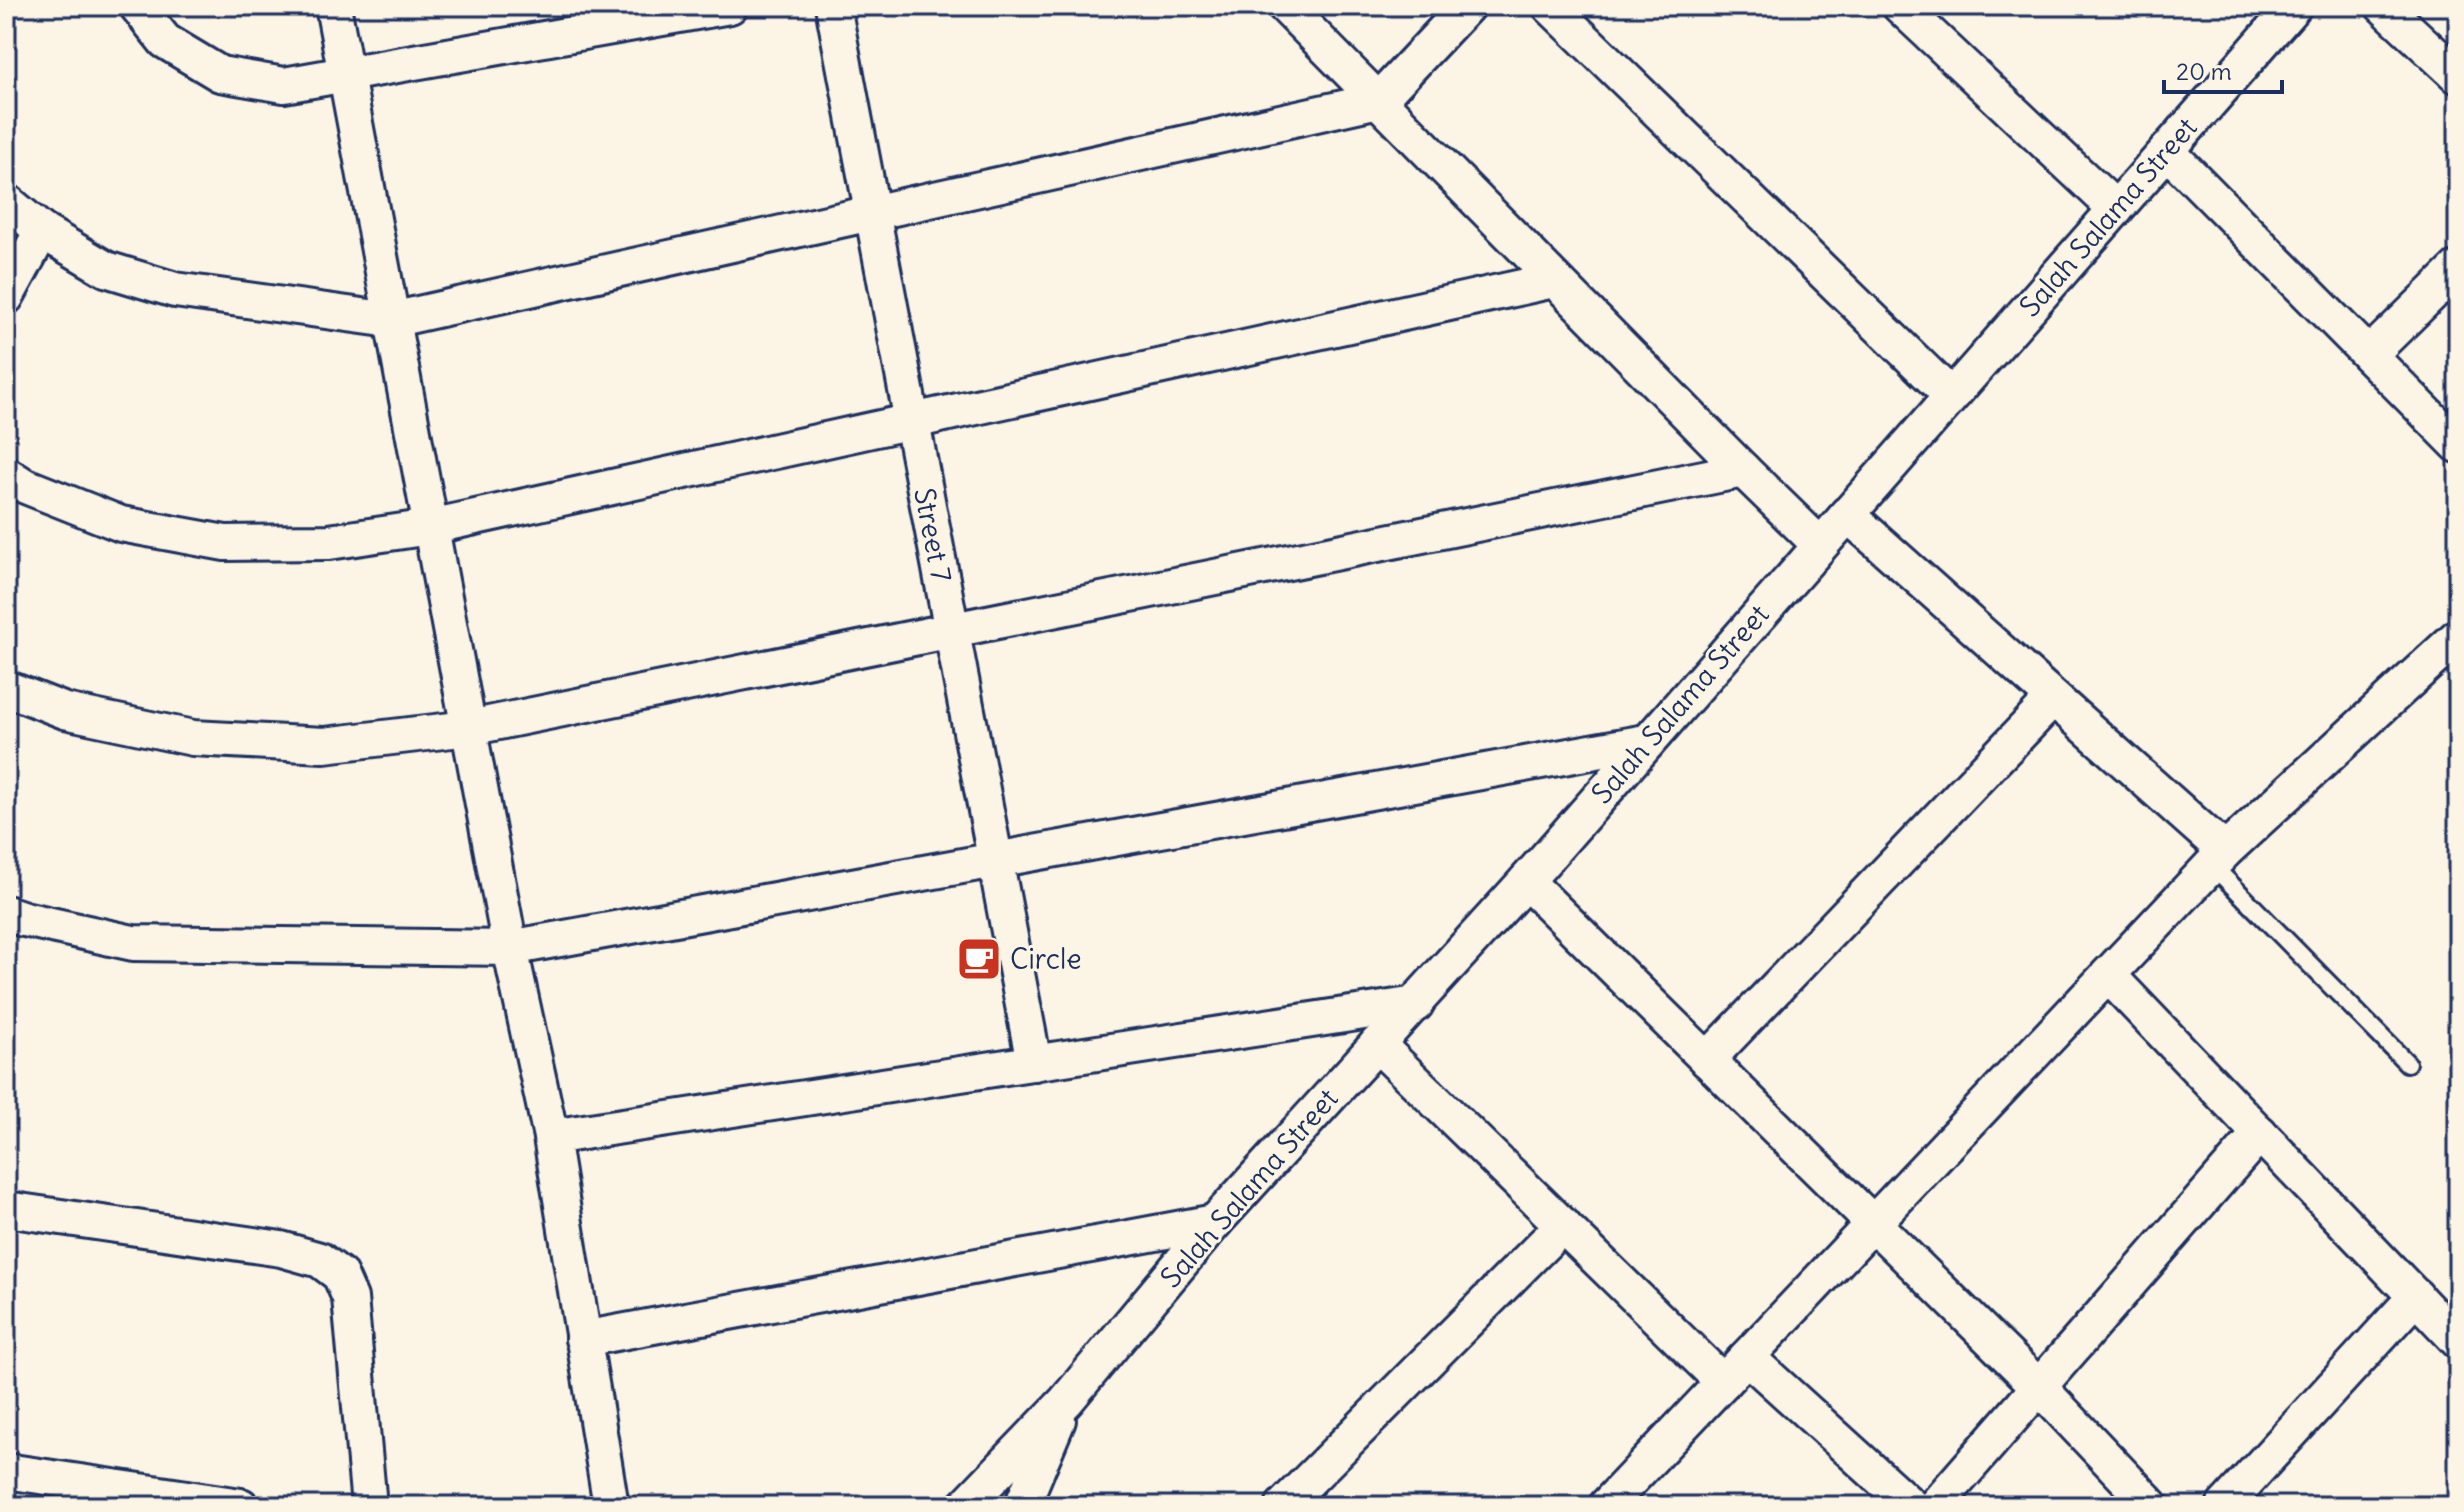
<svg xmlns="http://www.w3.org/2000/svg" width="2464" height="1512" viewBox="0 0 2464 1512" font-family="Delius,sans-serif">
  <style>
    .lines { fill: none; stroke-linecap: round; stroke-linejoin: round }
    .service-casing { stroke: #1b2f5e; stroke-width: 22 }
    .minor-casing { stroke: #1b2f5e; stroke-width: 40 }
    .service { stroke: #fcf5e5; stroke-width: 16 }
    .minor { stroke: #fcf5e5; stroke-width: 34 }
    .labels { text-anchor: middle; stroke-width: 6; stroke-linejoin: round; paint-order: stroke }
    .street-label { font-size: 28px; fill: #1b2f5e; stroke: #fcf5e5 }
    .poi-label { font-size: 28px; fill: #1b2f5e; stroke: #fcf5e5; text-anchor: start }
  </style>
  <rect width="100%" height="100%" fill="#fcf5e5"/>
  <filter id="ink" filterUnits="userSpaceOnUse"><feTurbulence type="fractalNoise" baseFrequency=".0125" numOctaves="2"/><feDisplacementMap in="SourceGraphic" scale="16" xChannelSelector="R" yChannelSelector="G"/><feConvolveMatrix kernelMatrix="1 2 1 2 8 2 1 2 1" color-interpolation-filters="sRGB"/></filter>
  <g filter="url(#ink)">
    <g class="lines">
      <g class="service-casing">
        <polyline id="service" points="2212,865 2407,1063"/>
      </g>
      <g class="minor-casing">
        <g id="minor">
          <polyline points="137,6 165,41 220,74 284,85 730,6"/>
          <polyline points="333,6 510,948 551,1137 611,1506"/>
          <polyline points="833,6 1034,1063"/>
          <polyline points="1285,6 1743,470 1820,545"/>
          <polyline points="1550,6 1951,396"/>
          <polyline points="1900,6 2116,209"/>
          <polyline points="2383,6 2458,76"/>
          <polyline points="2167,151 2458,445"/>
          <polyline points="6,201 42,231 106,269 175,290 391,320 1379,100 1467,6"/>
          <polyline points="6,297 42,231"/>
          <polyline points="2369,355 2458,268"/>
          <polyline points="6,474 23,485 121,524 225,543 329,542 430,527 1554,280"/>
          <polyline points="1847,514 2225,851"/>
          <polyline points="6,688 65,711 193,738 324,745 469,728 1743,470"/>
          <polyline points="1526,881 2039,1387 2152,1506"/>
          <polyline points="6,913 24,919 133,943 510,948 1646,742"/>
          <polyline points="2108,975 2458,1341"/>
          <polyline points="1377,1044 1723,1382"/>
          <polyline points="1707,1060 2053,699"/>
          <polyline points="551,1137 1416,1004"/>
          <polyline points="6,1209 281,1249 320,1260 340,1275 350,1298 369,1506"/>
          <polyline points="583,1339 1215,1222"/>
          <polyline points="1747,1357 1911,1506"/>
          <polyline points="6,1471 241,1506"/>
          <polyline points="965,1506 1066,1401 1215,1222 1526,881 2294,6"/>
          <polyline points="1022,1506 1058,1420"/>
          <polyline points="1283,1506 1563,1225"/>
          <polyline points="1606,1506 2225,851 2458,636"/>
          <polyline points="1935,1506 2260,1133"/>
          <polyline points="2224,1506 2416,1296"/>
        </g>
      </g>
      <use href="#service" class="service"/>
      <use href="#minor" class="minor"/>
    </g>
  </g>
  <defs>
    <g id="cafe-square" transform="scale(2.3)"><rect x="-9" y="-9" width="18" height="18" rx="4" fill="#c8321e" stroke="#fcf5e5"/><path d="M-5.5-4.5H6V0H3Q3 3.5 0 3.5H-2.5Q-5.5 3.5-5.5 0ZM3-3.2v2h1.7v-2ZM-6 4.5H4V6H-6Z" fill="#fff"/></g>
  </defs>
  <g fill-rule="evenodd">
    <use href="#cafe-square" x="979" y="959"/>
  </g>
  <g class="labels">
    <g class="street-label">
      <text transform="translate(2108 217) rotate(-49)" y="10">Salah Salama Street</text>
      <text transform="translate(933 535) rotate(79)" y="10">Street 7</text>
      <text transform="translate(1680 704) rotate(-49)" y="10">Salah Salama Street</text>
      <text transform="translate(1249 1188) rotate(-49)" y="10">Salah Salama Street</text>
    </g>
    <g class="poi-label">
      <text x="1010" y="969">Circle</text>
    </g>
  </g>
  <rect width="2464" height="1512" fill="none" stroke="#fcf5e5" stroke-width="32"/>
  <rect x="16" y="16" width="2432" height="1480" fill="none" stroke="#1b2f5e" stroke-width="3" filter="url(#ink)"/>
  <path d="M2164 80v12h118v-12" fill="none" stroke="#1b2f5e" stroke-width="4"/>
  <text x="2176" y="80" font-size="24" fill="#1b2f5e" stroke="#fcf5e5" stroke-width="6" paint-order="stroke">20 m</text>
</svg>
